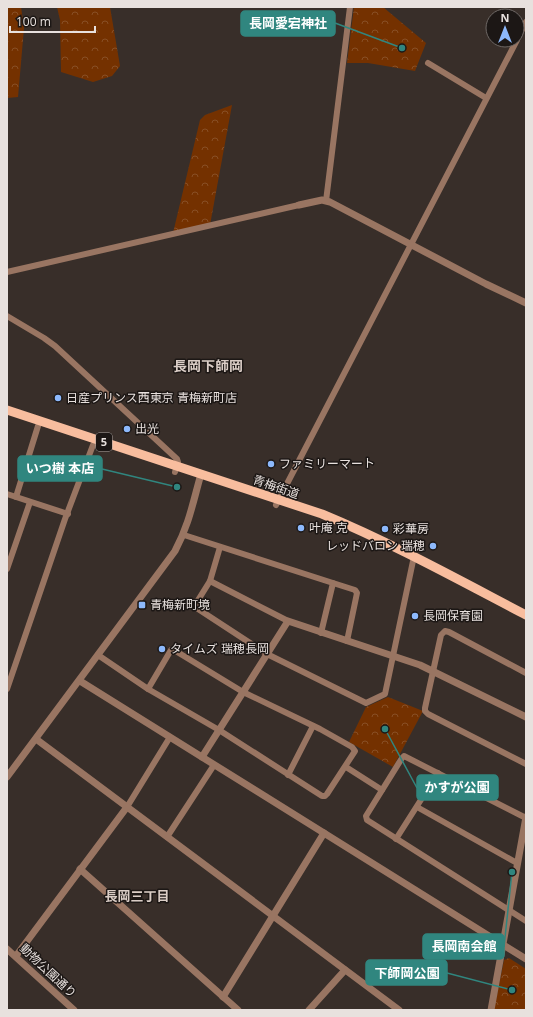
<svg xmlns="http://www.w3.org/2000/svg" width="533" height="1017" viewBox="0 0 533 1017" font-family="'Open Sans','Noto Sans JP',sans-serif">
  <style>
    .forest { fill: url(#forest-crowns) }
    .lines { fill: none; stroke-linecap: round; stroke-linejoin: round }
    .minor { stroke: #997562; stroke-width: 6 }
    .tertiary { stroke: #997562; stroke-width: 7 }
    .primary { stroke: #f8bd9e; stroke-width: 9 }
    .poi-dot { fill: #8db9fc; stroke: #1c1715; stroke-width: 1.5 }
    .labels { text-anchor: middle; stroke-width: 3; stroke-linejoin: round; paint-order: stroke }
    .shield { fill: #1c1715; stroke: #aba4a2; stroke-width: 1 }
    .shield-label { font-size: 11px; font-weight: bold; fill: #e8e1de }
    .poi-label { font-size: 12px; fill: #e8e1de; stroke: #1c1715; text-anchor: start }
    .street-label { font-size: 12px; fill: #e8e1de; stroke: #1c1715 }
    .neighbourhood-label { font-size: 13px; font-weight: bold; fill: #dacdc6; stroke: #1c1715 }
    .quarter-label { font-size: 14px; font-weight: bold; fill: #dacdc6; stroke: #1c1715 }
    .leader { fill: none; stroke: #30867f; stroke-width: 1.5 }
    .callout-dot { fill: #30867f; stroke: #1c1715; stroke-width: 1.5 }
    .callout { fill: #30867f; stroke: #30867f; stroke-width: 1.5 }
    .callout-label { font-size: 13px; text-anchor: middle; font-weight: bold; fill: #fff }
  </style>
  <defs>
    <pattern id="forest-crowns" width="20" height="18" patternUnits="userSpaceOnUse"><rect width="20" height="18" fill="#743100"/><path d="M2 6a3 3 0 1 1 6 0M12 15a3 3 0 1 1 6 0" fill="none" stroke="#884f25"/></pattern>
  </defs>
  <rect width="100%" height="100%" fill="#382e29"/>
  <g class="forest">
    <polygon points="7,7 21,7 24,28 18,97 7,98"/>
    <polygon points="57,7 94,7 95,8 110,7 120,66 112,76 93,82 61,72 60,20"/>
    <polygon points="354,7 383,7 426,43 415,71 368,63 347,63"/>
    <polygon points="232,105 210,225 173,233 200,120 205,115"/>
    <polygon points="388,697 423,711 393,767 349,742 366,707"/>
    <polygon points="509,958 526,969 526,1010 494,1010 504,960"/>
  </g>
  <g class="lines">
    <g class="minor">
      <polyline points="517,39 526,22"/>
      <polyline points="428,63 486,98"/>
      <polyline points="326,201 350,7"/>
      <polyline points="7,272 299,205"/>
      <polyline points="7,316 44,338 55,346 177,459 178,462 175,472"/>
      <polyline points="7,494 68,514"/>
      <polyline points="16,497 38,426"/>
      <polyline points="276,505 517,40"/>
      <polyline points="184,535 333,583 321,633"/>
      <polyline points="220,547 210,581 195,605 195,607 267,654 366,703 385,694 413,561"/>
      <polyline points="7,569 30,502"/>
      <polyline points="210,581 288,621"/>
      <polyline points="333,583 355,590 357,593 347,641"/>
      <polygon points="171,650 174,650 243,692 320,729 352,747 355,751 327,794 325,796 322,796 219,730 148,689"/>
      <polyline points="98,655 148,689"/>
      <polyline points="526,673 449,632 445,631 441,635 425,708 425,711 428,714 526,764"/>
      <polyline points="7,689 65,519 93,445"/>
      <polyline points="346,767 382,790"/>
      <polyline points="288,775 313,726"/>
      <polyline points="127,807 170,737"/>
      <polyline points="417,807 517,863"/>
      <polyline points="526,818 404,756 402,758 366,816 367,820 526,921"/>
      <polyline points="167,837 214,765"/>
      <polyline points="396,839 438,773"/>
    </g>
    <g class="tertiary">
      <polyline points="299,205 322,200 330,202 486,284 526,303"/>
      <polyline points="80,681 526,959"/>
      <polyline points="36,739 399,1010"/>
      <polyline points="202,757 288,621 420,665 526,717"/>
      <path d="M7,777L175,551C189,525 193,502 201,474"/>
      <polyline points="80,869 238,1010"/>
      <polyline points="7,949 74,1010"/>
      <polyline points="16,956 127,807"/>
      <polyline points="223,997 324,833"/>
      <polyline points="309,1010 345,970"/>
      <polyline points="491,1010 526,817"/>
    </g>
    <path class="primary" d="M7,410L322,514C392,543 459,580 526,615"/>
  </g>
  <g class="poi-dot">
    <circle cx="58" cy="398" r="4"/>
    <circle cx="127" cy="429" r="4"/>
    <circle cx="271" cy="464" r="4"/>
    <circle cx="301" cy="528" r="4"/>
    <circle cx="385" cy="529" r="4"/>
    <circle cx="433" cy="546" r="4"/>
    <rect x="138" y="601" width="8" height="8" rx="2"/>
    <circle cx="415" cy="616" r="4"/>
    <circle cx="162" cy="649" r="4"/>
  </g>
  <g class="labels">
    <rect class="shield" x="96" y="433" width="16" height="18" rx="3"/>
    <g class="shield-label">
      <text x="104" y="446">5</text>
    </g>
    <g class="poi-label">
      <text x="66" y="402">日産プリンス西東京 青梅新町店</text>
      <text x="135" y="433">出光</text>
      <text x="279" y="468">ファミリーマート</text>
      <text x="309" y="532">叶庵 克</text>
      <text x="393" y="533">彩華房</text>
      <text x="425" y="550" text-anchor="end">レッドバロン 瑞穂</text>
      <text x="150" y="609">青梅新町境</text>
      <text x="423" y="620">長岡保育園</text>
      <text x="170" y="653">タイムズ 瑞穂長岡</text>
    </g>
    <g class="street-label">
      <text transform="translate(276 487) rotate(19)" y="4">青梅街道</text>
      <text transform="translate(48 971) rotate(43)" y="4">動物公園通り</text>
    </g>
    <g class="neighbourhood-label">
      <text x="137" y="901">長岡三丁目</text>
    </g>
    <g class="quarter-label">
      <text x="208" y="371">長岡下師岡</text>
    </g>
  </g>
  <path class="leader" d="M402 48L335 23M177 487L102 469M385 729L417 788M512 872L504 947M512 990L447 973"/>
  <g class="callout-dot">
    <circle cx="402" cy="48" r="4"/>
    <circle cx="177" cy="487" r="4"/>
    <circle cx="385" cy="729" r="4"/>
    <circle cx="512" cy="872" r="4"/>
    <circle cx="512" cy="990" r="4"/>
  </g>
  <g class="callout">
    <rect x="241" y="11" width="94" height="25" rx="4"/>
    <rect x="18" y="456" width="84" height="25" rx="4"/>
    <rect x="417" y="775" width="81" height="25" rx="4"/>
    <rect x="423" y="934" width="81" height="25" rx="4"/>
    <rect x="366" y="960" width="81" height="25" rx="4"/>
  </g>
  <g class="callout-label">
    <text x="288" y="28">長岡愛宕神社</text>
    <text x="60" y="473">いつ樹 本店</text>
    <text x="457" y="792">かすが公園</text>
    <text x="464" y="951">長岡南会館</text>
    <text x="407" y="978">下師岡公園</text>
  </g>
  <rect width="533" height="1017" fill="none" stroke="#e8e1de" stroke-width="16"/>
  <g transform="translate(505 28)"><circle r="19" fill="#1c1715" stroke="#6e6865"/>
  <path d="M0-3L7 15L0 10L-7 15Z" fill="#8db9fc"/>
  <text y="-6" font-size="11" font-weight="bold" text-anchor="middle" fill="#e8e1de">N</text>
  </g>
  <path d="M10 26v6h85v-6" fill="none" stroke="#e8e1de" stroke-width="2"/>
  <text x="16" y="26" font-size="12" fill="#e8e1de" stroke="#1c1715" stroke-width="3" paint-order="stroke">100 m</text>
</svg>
